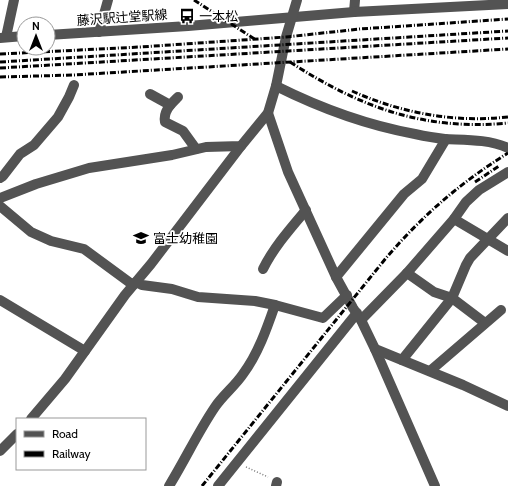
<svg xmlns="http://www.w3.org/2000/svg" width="508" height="486" viewBox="0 0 508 486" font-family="Cabin,'Noto Sans JP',sans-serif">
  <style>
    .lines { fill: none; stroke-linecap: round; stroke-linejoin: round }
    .path { stroke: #757575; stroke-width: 1.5; stroke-dasharray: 1 2; stroke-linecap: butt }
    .minor { stroke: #535353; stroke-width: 10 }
    .rail { stroke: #000; stroke-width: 3; stroke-dasharray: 6 2 1 2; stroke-linecap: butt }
    .labels { text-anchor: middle; stroke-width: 3.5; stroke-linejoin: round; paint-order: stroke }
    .poi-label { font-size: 13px; fill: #000; stroke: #fff; text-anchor: start }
    .street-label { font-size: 13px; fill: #000; stroke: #fff }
  </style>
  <rect width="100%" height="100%" fill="#fff"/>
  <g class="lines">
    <polyline class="path" points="246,467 268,477"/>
    <g class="minor">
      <polyline points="354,12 355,0"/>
      <polyline points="99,32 108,0"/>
      <polyline points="48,35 188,26 354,12 508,4"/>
      <polyline points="6,37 14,0"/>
      <polyline points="0,38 24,36"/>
      <path d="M276,86C320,108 366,125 415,134C424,136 435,138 445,139C466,140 488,139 508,148"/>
      <polyline points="150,94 170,105"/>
      <path d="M178,97C171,104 163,111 165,122L183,131L196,149"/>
      <polyline points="268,113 288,172 336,277 353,308 361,320 375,349 435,486"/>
      <polyline points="0,178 3,176 20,154 34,145 58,117 69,97 74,85"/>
      <polyline points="0,198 36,184 89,168 172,155 206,147 241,146 268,113 276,86 286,37 297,0"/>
      <polyline points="0,206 31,232 51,241 84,249 133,285"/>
      <polyline points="454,219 508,251"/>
      <path d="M263,269C274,247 290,229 306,210"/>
      <polyline points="407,273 434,292 452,298 485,323"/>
      <polyline points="336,277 404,194 422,179 446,139"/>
      <polyline points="136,282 142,285 172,289 198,297 255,301 275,305 323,318 347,295"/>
      <polyline points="0,300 85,351"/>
      <polyline points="361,320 407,273 454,219 466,202 479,190 508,172"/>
      <polyline points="375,349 463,385 508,406"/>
      <polyline points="402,360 452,298 466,265 470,258 508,218"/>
      <polyline points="430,371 501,310"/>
      <polyline points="31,419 65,379 125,295 151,264 241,146"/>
      <polyline points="0,451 17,434"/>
      <path d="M169,486C185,460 198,432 215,407C223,395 235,386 243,374C258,354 267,328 275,305"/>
      <polyline points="218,486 357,313"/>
      <polyline points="276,486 277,482"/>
    </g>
    <g class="rail">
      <polyline points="194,0 256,40"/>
      <polyline points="0,54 140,47 286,37 360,29 508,19"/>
      <polyline points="0,62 508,31"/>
      <path d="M290,62C360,107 423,131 508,123"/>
      <polyline points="0,68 508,38"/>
      <polyline points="0,77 73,75 508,49"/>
      <path d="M352,91C401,113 454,123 508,117"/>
      <polyline points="475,182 499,166"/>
      <path d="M202,486L386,258C423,215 460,183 508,153"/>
    </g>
  </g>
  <defs>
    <g id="bus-bare" transform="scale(1.2)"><path d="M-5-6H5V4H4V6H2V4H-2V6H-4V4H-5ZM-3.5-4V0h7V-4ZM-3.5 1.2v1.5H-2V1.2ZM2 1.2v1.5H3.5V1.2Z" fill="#000" stroke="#fff" stroke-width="2.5" paint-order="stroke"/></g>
    <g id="school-bare" transform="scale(1.2)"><path d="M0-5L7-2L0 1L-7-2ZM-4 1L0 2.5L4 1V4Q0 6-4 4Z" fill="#000" stroke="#fff" stroke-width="2.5" paint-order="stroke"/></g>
  </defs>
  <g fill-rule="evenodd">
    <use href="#bus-bare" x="187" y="16"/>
    <use href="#school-bare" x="141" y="238"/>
  </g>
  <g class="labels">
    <g class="poi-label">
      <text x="199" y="21">一本松</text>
      <text x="153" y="243">富士幼稚園</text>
    </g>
    <g class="street-label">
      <text transform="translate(122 17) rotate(-4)" y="5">藤沢駅辻堂駅線</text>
    </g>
  </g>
  <rect x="16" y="418" width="130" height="52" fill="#ffffff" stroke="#999999"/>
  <rect x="24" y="431" width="20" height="6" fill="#535353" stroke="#999999"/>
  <text x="52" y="438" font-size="12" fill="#000000">Road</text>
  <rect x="24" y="451" width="20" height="6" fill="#000000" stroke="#999999"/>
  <text x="52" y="458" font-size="12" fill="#000000">Railway</text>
  <g transform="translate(36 36)"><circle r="19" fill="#ffffff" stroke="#999999"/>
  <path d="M0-3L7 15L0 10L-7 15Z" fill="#000000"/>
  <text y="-6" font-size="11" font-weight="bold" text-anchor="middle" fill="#000000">N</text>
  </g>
</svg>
